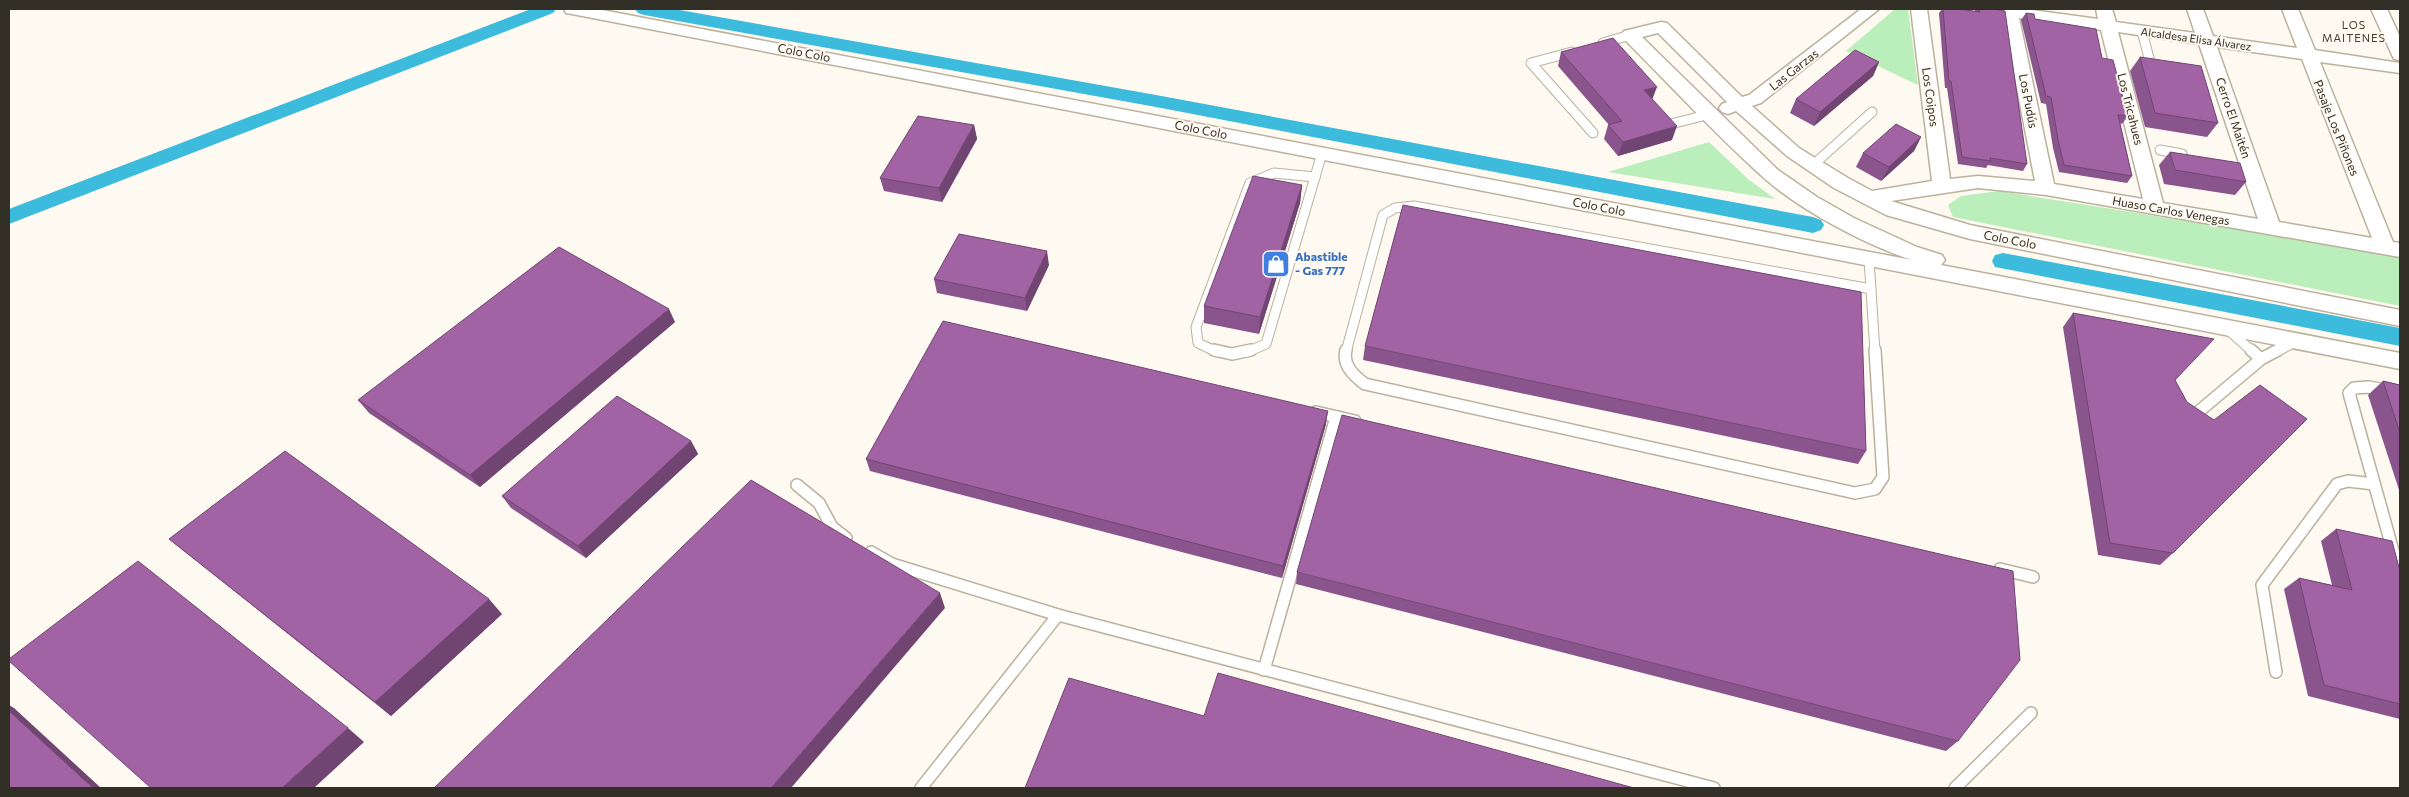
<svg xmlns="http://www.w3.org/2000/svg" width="2409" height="797" viewBox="0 0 2409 797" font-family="Commissioner,sans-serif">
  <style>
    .green { fill: #baeeba }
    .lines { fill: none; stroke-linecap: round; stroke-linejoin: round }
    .canal { fill: #3cbbdc; fill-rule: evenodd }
    .service-far1-casing { stroke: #bbb29d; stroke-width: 11 }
    .service-casing { stroke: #bbb29d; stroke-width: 14 }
    .minor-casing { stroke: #bbb29d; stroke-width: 3 }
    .service-far1 { stroke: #fff; stroke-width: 9 }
    .service { stroke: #fff; stroke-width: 11 }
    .minor { fill: #fff; fill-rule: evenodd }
    .wall { fill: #8a558c }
    .shaded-wall { fill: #714572 }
    .building { fill: #a163a3; stroke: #714572 }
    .labels { text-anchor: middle; stroke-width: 4; stroke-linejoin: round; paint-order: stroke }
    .far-neighbourhood-label { font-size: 11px; letter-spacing: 1px; fill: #453e2b; stroke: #fefaf1 }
    .far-street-label { font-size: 11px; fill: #322f26; stroke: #fefaf1 }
    .street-label { font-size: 12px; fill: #322f26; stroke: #fefaf1 }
    .shop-label { font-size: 12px; font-weight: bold; fill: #366cbe; stroke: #fefaf1; text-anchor: start }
  </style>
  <rect width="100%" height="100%" fill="#fefaf1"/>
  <g class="green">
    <polygon points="1895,9 1908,9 1918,85 1846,51"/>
    <polygon points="1709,142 1748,179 1775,199 1608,172"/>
    <polygon points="1999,191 2400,255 2400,306 1953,217 1948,205 1961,196"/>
  </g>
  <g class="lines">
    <g class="canal">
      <polygon points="531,9 556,9 553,13 9,224 9,209"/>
      <polygon points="635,9 674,9 1156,95 1813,217 1821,220 1824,225 1821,230 1813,233 1156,107 644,15 638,13"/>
      <polygon points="2003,253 2400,328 2400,346 1995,267 1992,261 1995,255"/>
    </g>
    <g class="service-far1-casing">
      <g id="service-far1">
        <polyline points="2142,31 2151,66"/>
        <polyline points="1603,43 1630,35"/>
        <polyline points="1572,52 1531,63 1593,133"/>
        <polyline points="1671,124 1710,114"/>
        <polyline points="2160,150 2182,154"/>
        <polyline points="1812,166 1872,112"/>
        <polyline points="1315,177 1322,153"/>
        <polyline points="1869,259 1875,352"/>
        <polyline points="2226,328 2253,352"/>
        <polyline points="1217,352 1198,343 1196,327 1250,183 1274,173 1315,177"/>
        <polyline points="1247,352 1266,344 1315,177"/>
        <polyline points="1346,352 1383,215 1395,208 1414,206 1871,289"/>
        <polyline points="2276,352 2297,341"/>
      </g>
    </g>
    <g class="service-casing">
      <g id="service">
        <polyline points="1214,350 1232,354 1251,350"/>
        <path d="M1346,350C1342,365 1354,376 1365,384L1855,493L1875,489L1883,477L1875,350"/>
        <polyline points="2251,350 2261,359"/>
        <polyline points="2400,393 2369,387 2354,388 2349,393 2400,576"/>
        <polyline points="1316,412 1355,421"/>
        <polyline points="2197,413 2261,359 2278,350"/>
        <polyline points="797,485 819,503 832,527 846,538"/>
        <polyline points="871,552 892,564 1058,615 1714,788"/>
        <polyline points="2000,569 2033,577"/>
        <polyline points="1264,670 1336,417"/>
        <polyline points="2276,672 2262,585 2337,484 2348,481 2374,484"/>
        <polyline points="921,788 1058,615"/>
        <polyline points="1955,788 2031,713"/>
      </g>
    </g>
    <g class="minor-casing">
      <g id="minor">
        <path d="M564,9H597L1912,260C1866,245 1800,210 1764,178C1715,134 1670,85 1624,39L1622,35L1624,31L1661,22L1667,23L1742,97L1749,95L1861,9H1879L1761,103L1752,106L1799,148L1848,178L1872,191L1932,181L1911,9H1927L1950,179L1978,176L2035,181L2003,16L1985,13L1983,9H2024L2098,19L2096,9H2112L2116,22L2195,33L2187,9H2203L2213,36L2297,48L2282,9H2298L2315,50L2400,63V73L2320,62L2393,242L2400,243V257L2046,195L1978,188L1891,201L1970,225L2400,310V326L1970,239L1886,215L1834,188L1787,156L1736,111L1728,114L1722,112L1719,108L1722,104L1727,102L1658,33L1642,37L1778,170L1817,197L1854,218L1917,247L1942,255L1945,260L1941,265L2400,353V369L572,14L566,13ZM2019,18L2101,30L2143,199L2054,184ZM2118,32L2199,44L2258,219L2163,203ZM2217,47L2302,59L2372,238L2279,222Z"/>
        <polygon points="2371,9 2387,9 2400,37 2400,60 2394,59 2392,55"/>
      </g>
    </g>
    <use href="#service-far1" class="service-far1"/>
    <use href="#service" class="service"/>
    <use href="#minor" class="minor"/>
  </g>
  <g class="wall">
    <polygon points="1942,9 1959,9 1975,11 1975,9 1994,9 2027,164 2023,171 1988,165 1986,168 1958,164 1947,88 1945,88 1939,13"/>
    <polygon points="2026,13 2035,19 2102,58 2128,116 2122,124 2120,123 2132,176 2127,183 2059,172 2053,148 2046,104 2041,103 2021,20"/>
    <polygon points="1561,52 1652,100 1672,140 1618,156 1604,139 1608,125 1609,125 1558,66"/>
    <polygon points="2140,57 2218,123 2207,137 2145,127 2130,71"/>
    <polygon points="1879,62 1873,76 1814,126 1790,113 1796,99"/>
    <polygon points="974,125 977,139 942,202 884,191 880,178"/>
    <polygon points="1921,137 1914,151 1881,181 1856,167 1863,153"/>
    <polygon points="2170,152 2246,182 2235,195 2164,184 2159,165"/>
    <polygon points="1302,185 1300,203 1259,334 1204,323 1204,306"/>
    <polygon points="1049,265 1027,311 937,293 934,279"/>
    <polygon points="2073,313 2175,380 2173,553 2160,565 2098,555 2063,327"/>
    <polygon points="675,322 480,487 369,413 358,400"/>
    <polygon points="1365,346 1866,451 1858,464 1363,360"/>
    <polygon points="2383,381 2400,385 2400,493 2368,395"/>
    <polygon points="1326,424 1282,578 870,471 866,459"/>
    <polygon points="691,441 698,454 586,558 511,508 502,496"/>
    <polygon points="2336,529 2400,571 2400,719 2308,696 2284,589 2299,578 2332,585 2321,541"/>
    <polygon points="169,539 502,614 391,716 188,554"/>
    <polygon points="1297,572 1958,741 1946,751 1296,584"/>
  </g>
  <g class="shaded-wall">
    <polygon points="1879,62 1873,76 1814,126 1820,112"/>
    <polygon points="1657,87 1652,100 1644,90"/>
    <polygon points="974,125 977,139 942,202 939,188"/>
    <polygon points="1677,126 1672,140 1618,156 1623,142"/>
    <polygon points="1921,137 1914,151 1881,181 1889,167"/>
    <polygon points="1302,185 1300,203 1259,334 1260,317"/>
    <polygon points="1047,251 1049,265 1027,311 1025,298"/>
    <polygon points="669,309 675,322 480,487 470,475"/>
    <polygon points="1328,411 1326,424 1282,578 1283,566"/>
    <polygon points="691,441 698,454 586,558 578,546"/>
    <polygon points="940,593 945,608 791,788 771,788"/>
    <polygon points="489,599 502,614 391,716 375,702"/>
    <polygon points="9,705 14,708 101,788 93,788 9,711"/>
    <polygon points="348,728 364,742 314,788 282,788"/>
  </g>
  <g class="building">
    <polygon points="1943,9 1959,9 1980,12 1979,9 1994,9 2005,11 2027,164 1990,158 1991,161 1962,157 1951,81 1949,81"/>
    <polygon points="2026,13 2034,14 2035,19 2096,29 2102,58 2113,60 2128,116 2118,115 2132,176 2064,165 2058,140 2051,97 2046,96"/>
    <polygon points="1613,38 1657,87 1644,90 1677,126 1623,142 1608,125 1622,121 1561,52"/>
    <polygon points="1855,50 1879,62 1820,112 1796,99"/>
    <polygon points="2140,57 2201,66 2218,123 2155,113"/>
    <polygon points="918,116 974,125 939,188 880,178"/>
    <polygon points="1896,124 1921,137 1889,167 1863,153"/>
    <polygon points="2170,152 2240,163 2246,182 2175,170"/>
    <polygon points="1253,176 1302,185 1260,317 1204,306"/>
    <polygon points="1403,205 1861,292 1866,451 1365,346"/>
    <polygon points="959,234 1047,251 1025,298 934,279"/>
    <polygon points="559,247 669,309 470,475 358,400"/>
    <polygon points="2073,313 2214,339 2175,380 2187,402 2214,420 2260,385 2307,419 2173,553 2110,543"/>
    <polygon points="943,321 1328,411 1283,566 866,459"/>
    <polygon points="2383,381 2400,385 2400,433"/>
    <polygon points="617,396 691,441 578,546 502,496"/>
    <polygon points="1342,415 2013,571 2020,660 1958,741 1297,572"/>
    <polygon points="285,451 489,599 375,702 169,539"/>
    <polygon points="751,480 940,593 771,788 434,788"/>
    <polygon points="2336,529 2392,541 2400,571 2400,704 2324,685 2299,578 2352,590"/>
    <polygon points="138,561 348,728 282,788 151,788 9,661 9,659"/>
    <polygon points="1218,673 1634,788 1025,788 1069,678 1204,716"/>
    <polygon points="9,711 93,788 9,788"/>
  </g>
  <defs>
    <g id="shop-square" transform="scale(1.4375)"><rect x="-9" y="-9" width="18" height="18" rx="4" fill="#3f7fe0" stroke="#fefaf1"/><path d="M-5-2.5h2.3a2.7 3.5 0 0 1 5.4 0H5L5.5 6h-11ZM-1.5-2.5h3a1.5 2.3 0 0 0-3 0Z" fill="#fff"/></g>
  </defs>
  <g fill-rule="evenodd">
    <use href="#shop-square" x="1276" y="264"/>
  </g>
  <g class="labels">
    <g class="far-neighbourhood-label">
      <text x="2354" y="29">LOS<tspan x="2354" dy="13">MAITENES</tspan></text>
    </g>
    <g class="far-street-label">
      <text transform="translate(2196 39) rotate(8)" y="4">Alcaldesa Elisa Álvarez</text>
    </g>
    <g class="street-label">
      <text transform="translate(804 53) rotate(11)" y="4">Colo Colo</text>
      <text transform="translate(1794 70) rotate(-38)" y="4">Las Garzas</text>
      <text transform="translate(1930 97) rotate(82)" y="4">Los Coipos</text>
      <text transform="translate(2028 101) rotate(79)" y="4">Los Pudús</text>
      <text transform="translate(2130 109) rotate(76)" y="4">Los Tricahues</text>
      <text transform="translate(2233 118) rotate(71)" y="4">Cerro El Maitén</text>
      <text transform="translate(2336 128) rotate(68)" y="4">Pasaje Los Piñones</text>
      <text transform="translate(1201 130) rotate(11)" y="4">Colo Colo</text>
      <text transform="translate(1599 207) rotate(11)" y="4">Colo Colo</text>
      <text transform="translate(2171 211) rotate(10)" y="4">Huaso Carlos Venegas</text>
      <text transform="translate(2010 240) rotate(11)" y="4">Colo Colo</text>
    </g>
    <g class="shop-label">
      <text x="1295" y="261">Abastible<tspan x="1295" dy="14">- Gas 777</tspan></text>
    </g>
  </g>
  <rect width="2409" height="797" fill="none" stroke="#322f26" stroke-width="20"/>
</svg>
